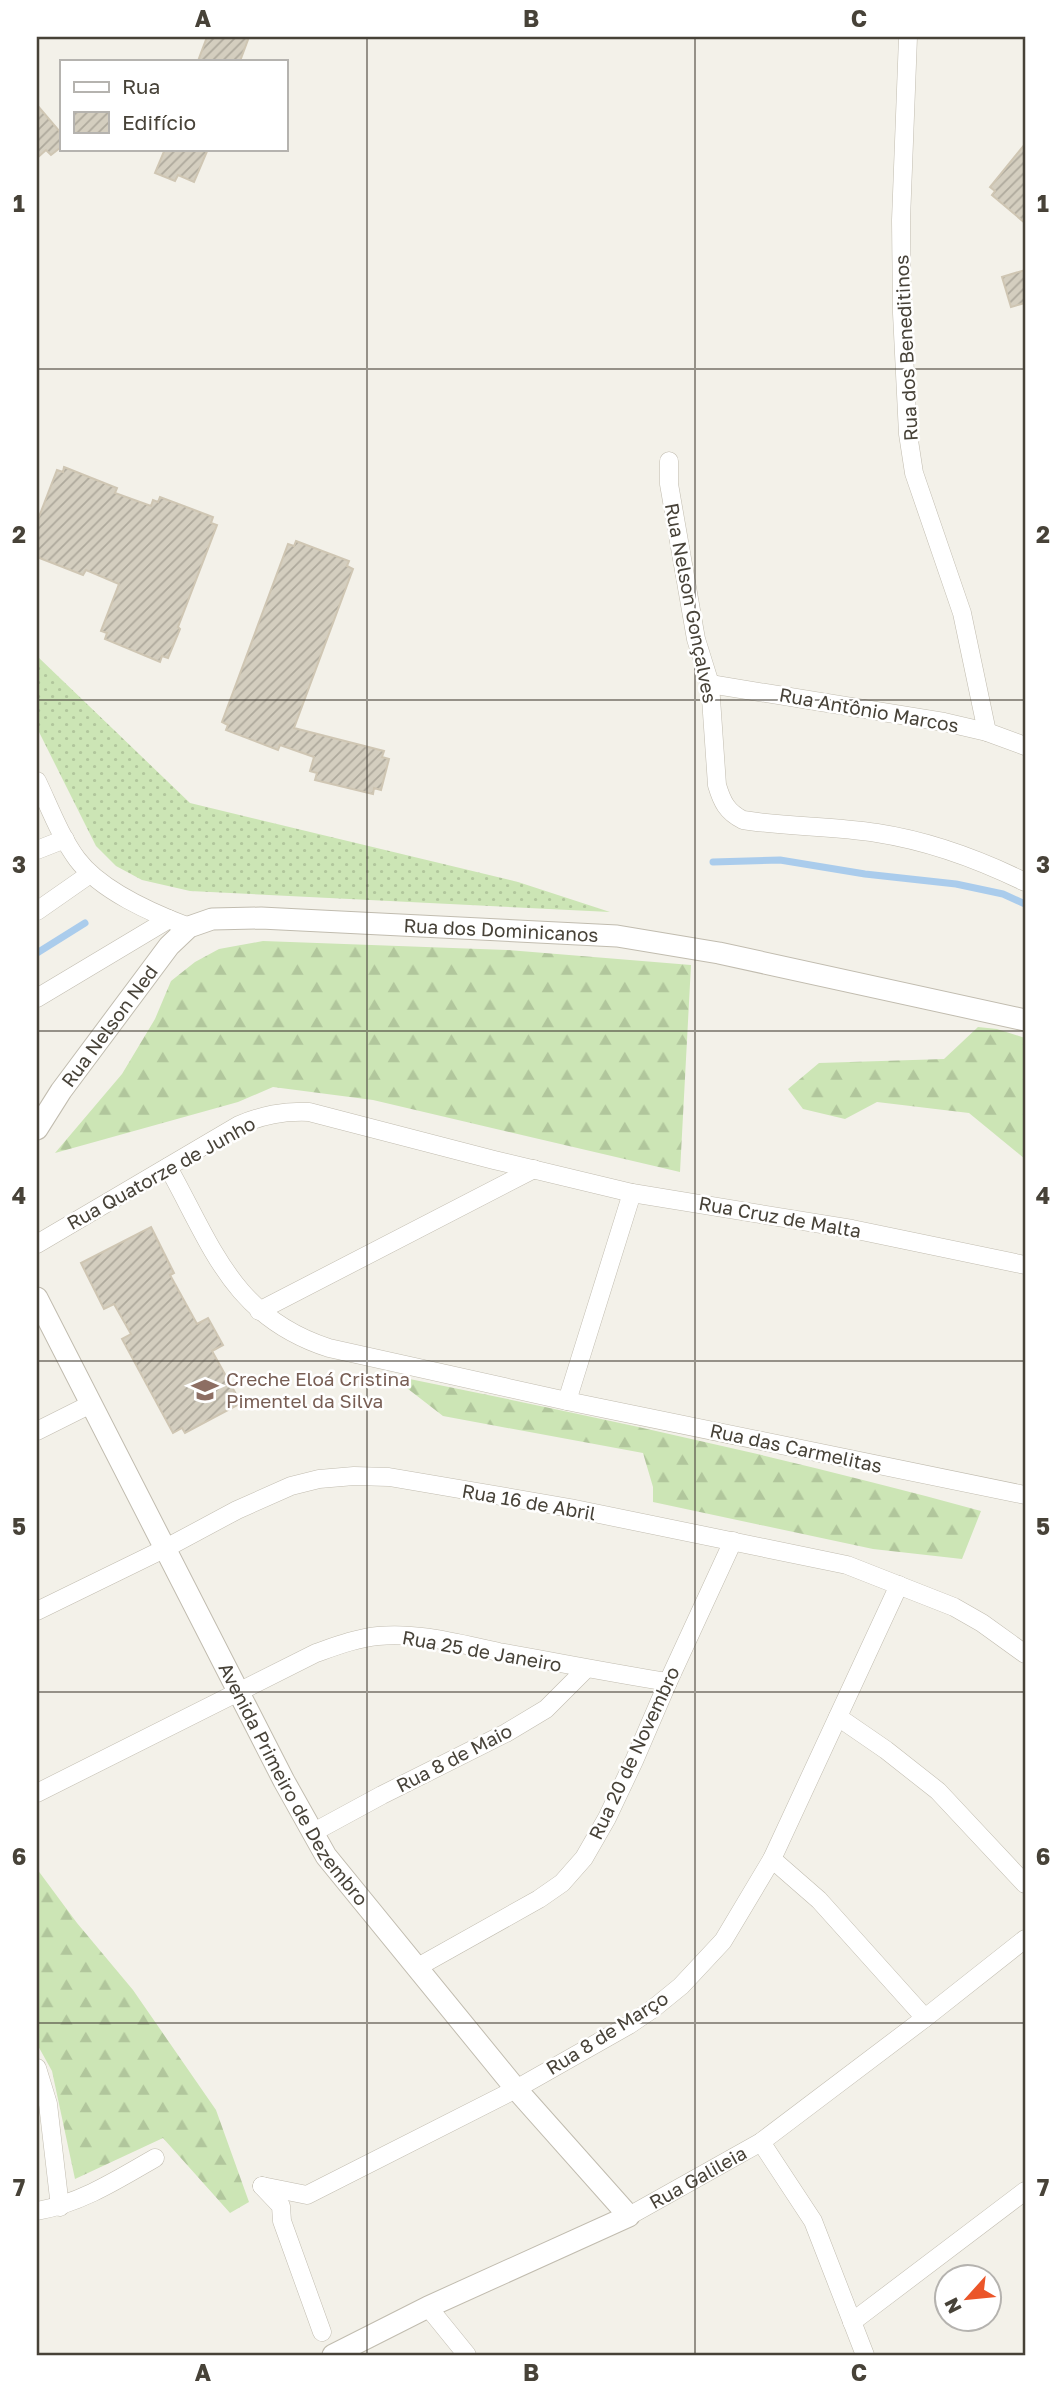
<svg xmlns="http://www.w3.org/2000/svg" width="1062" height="2392" viewBox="0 0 1062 2392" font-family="'Golos Text',sans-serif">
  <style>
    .grass { fill: url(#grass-dots) }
    .forest { fill: url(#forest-firs) }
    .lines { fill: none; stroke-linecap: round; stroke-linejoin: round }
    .stream { stroke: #aaccec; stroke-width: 7 }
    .building { fill: url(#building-hatch); stroke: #cfc6b3; stroke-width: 2 }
    .minor-casing { stroke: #c1bcaf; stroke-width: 19 }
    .tertiary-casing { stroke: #c1bcaf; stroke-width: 23 }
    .minor { stroke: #fff; stroke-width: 18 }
    .tertiary { stroke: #fff; stroke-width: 21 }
    .grid { fill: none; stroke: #474238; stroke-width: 2; stroke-opacity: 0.55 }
    .labels { text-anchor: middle; stroke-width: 5; stroke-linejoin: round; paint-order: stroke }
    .street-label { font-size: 19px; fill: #474238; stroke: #fff }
    .education-label { font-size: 19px; fill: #785e54; stroke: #fff; text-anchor: start }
    .neatline { fill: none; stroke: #474238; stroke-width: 2.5 }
    .grid-label { font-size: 23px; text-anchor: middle; font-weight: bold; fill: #474238 }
  </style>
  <defs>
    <pattern id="grass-dots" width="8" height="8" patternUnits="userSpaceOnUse" patternTransform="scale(1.75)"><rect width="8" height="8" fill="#cce5b5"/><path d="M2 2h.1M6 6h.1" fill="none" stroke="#b1c69c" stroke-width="1.8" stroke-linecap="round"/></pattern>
    <pattern id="forest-firs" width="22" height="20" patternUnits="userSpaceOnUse" patternTransform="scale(1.75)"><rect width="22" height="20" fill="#cce5b5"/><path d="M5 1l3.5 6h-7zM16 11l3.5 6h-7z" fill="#b1c69c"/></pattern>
    <pattern id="building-hatch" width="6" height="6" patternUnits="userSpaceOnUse" patternTransform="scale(1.75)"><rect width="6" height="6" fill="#d4cebf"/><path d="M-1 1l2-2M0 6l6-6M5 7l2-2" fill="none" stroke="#aea99c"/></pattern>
  </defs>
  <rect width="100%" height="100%" fill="#f3f1e9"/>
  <polygon class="grass" points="37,656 190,803 518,882 610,912 190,891 142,880 116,866 96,846 37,728"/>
  <g class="forest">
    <polygon points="263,941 507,950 691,965 680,1172 373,1100 273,1087 238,1102 55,1153 122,1074 155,1019 171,981 195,962 219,949"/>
    <polygon points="978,1027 997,1029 1025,1038 1025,1159 969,1113 877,1102 845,1119 803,1109 788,1089 819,1063 944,1059"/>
    <path d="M390,1375C588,1415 786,1457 981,1511L962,1559L873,1549L653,1502V1487L643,1453L443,1416Z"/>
    <polygon points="37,1869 77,1923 133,1990 216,2110 249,2202 230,2213 163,2138 75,2179 52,2071 37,2044"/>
  </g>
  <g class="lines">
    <g class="stream">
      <polyline points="713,862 780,860 865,874 956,884 1003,894 1025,904"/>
      <polyline points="37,953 85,923"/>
    </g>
  </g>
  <g class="building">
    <polygon points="207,37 249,37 240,61 198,61"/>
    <polygon points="37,105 61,133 61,147 51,155 46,150 37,158"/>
    <polygon points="1025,144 1025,223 992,195 995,191 990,187"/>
    <polygon points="165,149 208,149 194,182 178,175 175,181 155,173"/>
    <polygon points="1025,270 1025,303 1011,307 1002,277"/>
    <polygon points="64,467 117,488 115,493 151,506 153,500 158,502 160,497 213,517 211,523 217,525 178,627 180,629 168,658 162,656 160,662 105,639 107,633 101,631 119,584 86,570 83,575 37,557 37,522 57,470 63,472"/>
    <polygon points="296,541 349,561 347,566 353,569 294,728 384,751 382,757 389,759 381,790 374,788 373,794 315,780 317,773 310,771 314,757 280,745 278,750 226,730 228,725 222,722 288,544 294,546"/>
    <polygon points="151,1227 174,1273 170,1275 197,1324 208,1318 223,1345 212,1351 241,1403 185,1433 182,1428 173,1433 122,1339 131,1334 114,1304 104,1309 81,1263"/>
  </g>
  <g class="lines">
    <g class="minor-casing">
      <g id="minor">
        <polyline points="908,37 901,220 902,313 908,434 914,473 962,613 987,732"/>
        <path d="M669,461V484L696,639L710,684L717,785C722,802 727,812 743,820C787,827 833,826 877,833C929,841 978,859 1025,882"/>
        <polyline points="710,684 944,722 987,732 1025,746"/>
        <path d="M37,781C49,806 60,836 77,859C101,891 152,913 189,927"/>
        <polyline points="37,850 65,839"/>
        <polyline points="37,911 90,874"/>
        <polyline points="37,998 169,919"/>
        <path d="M168,1167C213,1248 233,1317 329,1348L567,1401L1025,1495"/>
        <path d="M37,1244L239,1125C263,1115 283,1111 309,1112L494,1160L632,1193L852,1229L1025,1265"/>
        <polyline points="259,1311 534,1169"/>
        <polyline points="567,1401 632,1193"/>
        <polyline points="37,1431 91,1404"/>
        <polyline points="37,1611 166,1548 237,1510 291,1486 319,1479 354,1476 389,1477 570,1508 847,1565 954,1607 982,1623 1025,1654"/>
        <polyline points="838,1717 886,1750 938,1791 1025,1884"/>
        <path d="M37,1793L316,1653C336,1646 357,1638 378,1636C419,1632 460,1644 499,1652C556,1662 611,1673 668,1682"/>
        <polyline points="312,1833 382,1795 506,1733 546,1709 586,1669"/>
        <polyline points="772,1859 819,1900 925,2018"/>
        <polyline points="416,1968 539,1899 562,1883 584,1858 607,1818 634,1761 668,1682 733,1541"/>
        <polyline points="37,2068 48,2104 60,2207"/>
        <polyline points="761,2142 813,2221 865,2355"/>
        <polyline points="262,2186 307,2195 516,2089 629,2025 654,2008 681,1986 723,1941 772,1859 899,1585"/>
        <polyline points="262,2186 281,2206 282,2221 322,2332"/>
        <path d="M37,2211C81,2203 117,2180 155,2158"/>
        <path id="s1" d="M629,2216L761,2142L925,2018L1025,1939"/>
        <polyline points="428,2307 467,2355"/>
        <polyline points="852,2322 1025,2191"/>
      </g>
    </g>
    <g class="tertiary-casing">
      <g id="tertiary">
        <path id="s2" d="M37,1129L61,1091L169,946L189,927L212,919L261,918L617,936L719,953L1025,1020"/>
        <path id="s3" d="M37,1298L284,1781L326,1856L516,2089L629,2216L428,2307L333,2355"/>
      </g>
    </g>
    <use href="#minor" class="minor"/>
    <use href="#tertiary" class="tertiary"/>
  </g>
  <path class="grid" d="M367,37V2355M695,37V2355M37,369H1025M37,700H1025M37,1031H1025M37,1361H1025M37,1692H1025M37,2023H1025"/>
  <defs>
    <g id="school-bare" transform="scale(2.1)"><path d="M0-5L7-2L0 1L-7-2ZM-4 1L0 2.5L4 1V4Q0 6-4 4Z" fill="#8d6e63" stroke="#fff" stroke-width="2.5" paint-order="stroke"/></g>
  </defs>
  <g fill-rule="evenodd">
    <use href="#school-bare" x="205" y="1390"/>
  </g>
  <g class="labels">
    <g class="street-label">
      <text transform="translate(906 348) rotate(-93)" y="7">Rua dos Beneditinos</text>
      <text transform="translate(691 603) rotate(79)" y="7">Rua Nelson Gonçalves</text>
      <text transform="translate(869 710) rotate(10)" y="7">Rua Antônio Marcos</text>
      <text dy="7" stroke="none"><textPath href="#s2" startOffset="567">Rua dos Dominicanos</textPath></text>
      <text dy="7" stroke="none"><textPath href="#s2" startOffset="126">Rua Nelson Ned</textPath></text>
      <text transform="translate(161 1173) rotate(-29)" y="7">Rua Quatorze de Junho</text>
      <text transform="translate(780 1217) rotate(10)" y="7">Rua Cruz de Malta</text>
      <text transform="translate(796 1448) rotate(12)" y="7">Rua das Carmelitas</text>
      <text transform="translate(529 1502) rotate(10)" y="7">Rua 16 de Abril</text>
      <text transform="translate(482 1651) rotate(10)" y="7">Rua 25 de Janeiro</text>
      <text transform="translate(634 1753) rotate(-65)" y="7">Rua 20 de Novembro</text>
      <text transform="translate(454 1758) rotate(-27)" y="7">Rua 8 de Maio</text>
      <text dy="7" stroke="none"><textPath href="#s3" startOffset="550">Avenida Primeiro de Dezembro</textPath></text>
      <text transform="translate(607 2033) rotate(-32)" y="7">Rua 8 de Março</text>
      <text dy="7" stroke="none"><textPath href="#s1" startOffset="79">Rua Galileia</textPath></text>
    </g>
    <g class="education-label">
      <text x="226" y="1386">Creche Eloá Cristina<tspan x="226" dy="22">Pimentel da Silva</tspan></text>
    </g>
  </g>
  <rect width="1062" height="2392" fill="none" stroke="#ffffff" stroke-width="77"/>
  <rect x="60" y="60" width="228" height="91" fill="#ffffff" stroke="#b5b3af" stroke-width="2"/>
  <rect x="74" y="82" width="35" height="10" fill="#ffffff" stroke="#b5b3af" stroke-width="2"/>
  <text x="122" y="94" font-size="21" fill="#474238">Rua</text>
  <rect x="74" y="112" width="35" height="21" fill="url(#building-hatch)" stroke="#b5b3af" stroke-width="2"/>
  <text x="122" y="130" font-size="21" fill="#474238">Edifício</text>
  <g transform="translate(968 2298) rotate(243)"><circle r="33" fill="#ffffff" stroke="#b5b3af" stroke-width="2"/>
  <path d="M0-5L12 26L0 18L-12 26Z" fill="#eb5529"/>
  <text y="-10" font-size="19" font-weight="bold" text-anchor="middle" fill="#474238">N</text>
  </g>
  <rect x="38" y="38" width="986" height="2316" class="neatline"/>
  <g class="grid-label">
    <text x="203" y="27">A</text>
    <text x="531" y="27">B</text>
    <text x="859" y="27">C</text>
    <text x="19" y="212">1</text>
    <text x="1043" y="212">1</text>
    <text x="19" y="543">2</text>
    <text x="1043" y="543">2</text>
    <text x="19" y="873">3</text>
    <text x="1043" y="873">3</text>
    <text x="19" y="1204">4</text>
    <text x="1043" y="1204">4</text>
    <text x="19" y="1535">5</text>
    <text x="1043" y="1535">5</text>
    <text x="19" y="1865">6</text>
    <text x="1043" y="1865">6</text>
    <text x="19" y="2196">7</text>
    <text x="1043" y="2196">7</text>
    <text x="203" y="2381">A</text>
    <text x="531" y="2381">B</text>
    <text x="859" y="2381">C</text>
  </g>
</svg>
